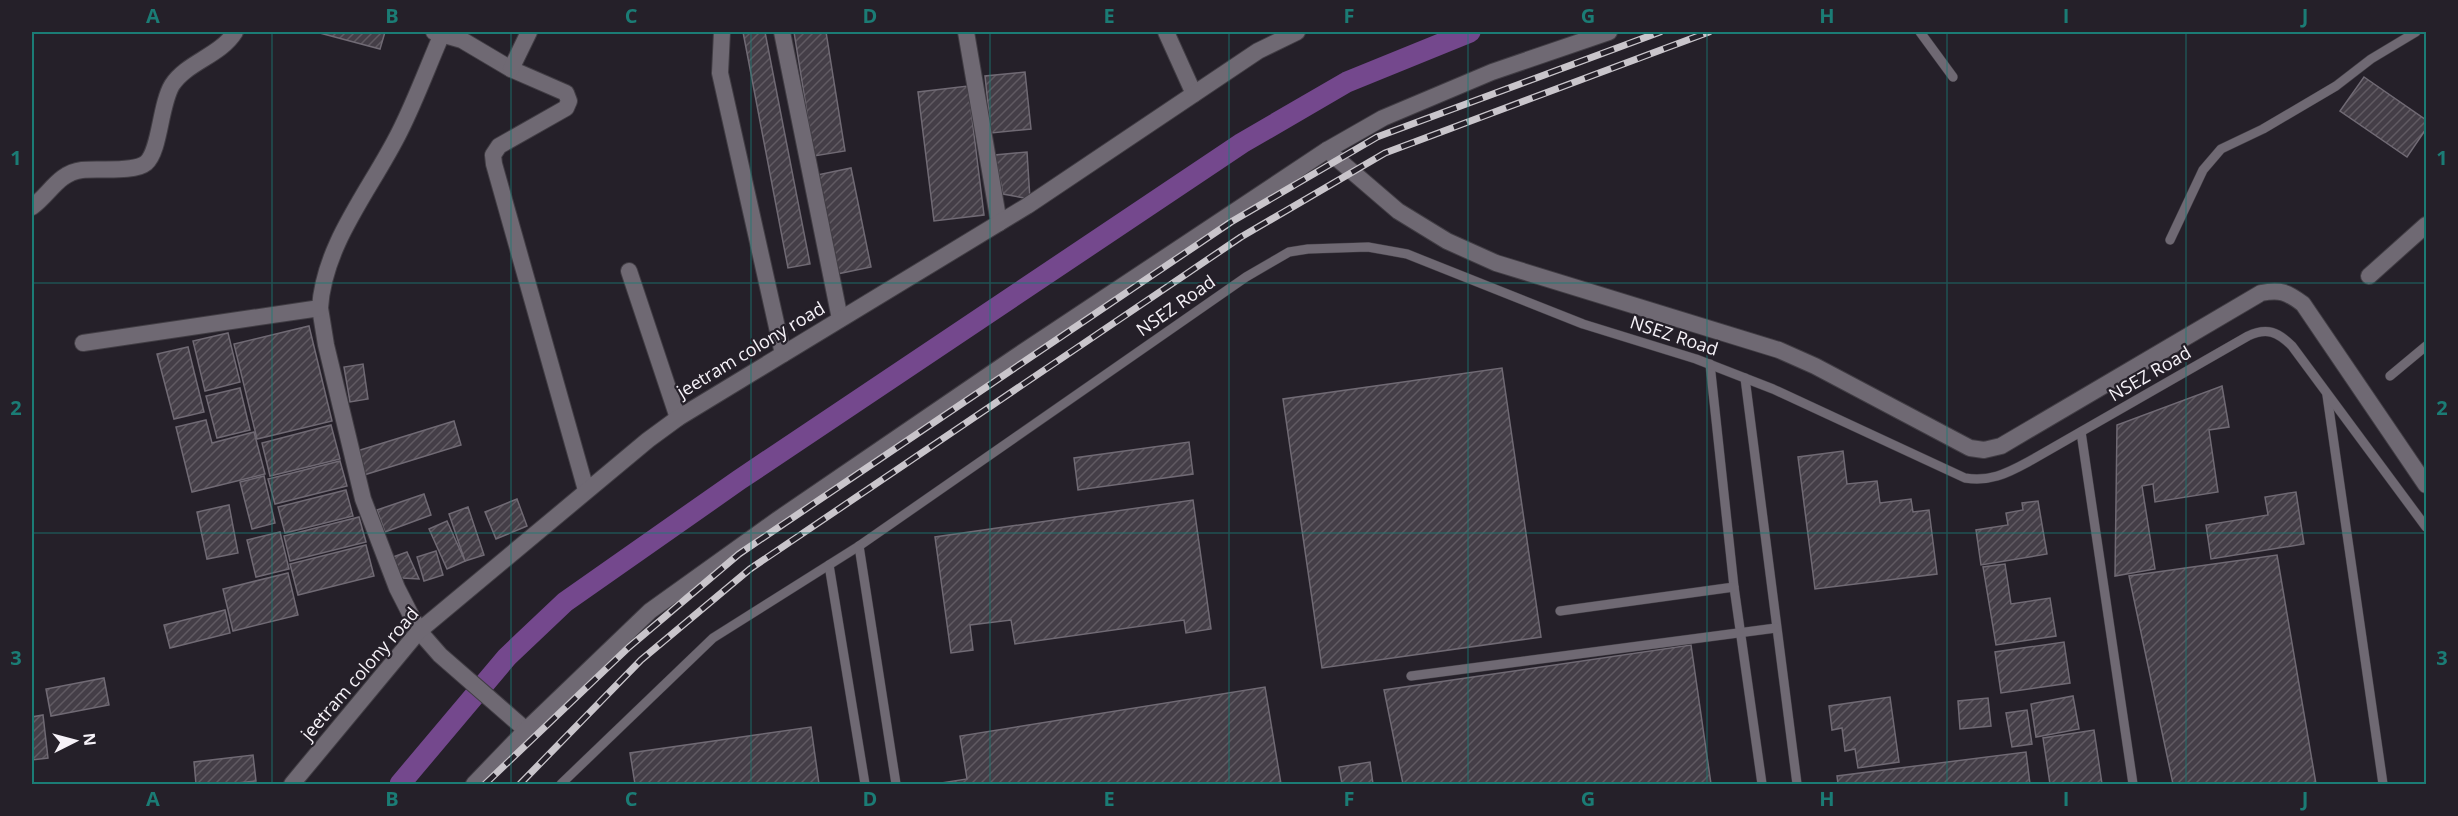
<svg xmlns="http://www.w3.org/2000/svg" width="2458" height="816" viewBox="0 0 2458 816" font-family="'Open Sans',sans-serif">
  <style>
    .lines { fill: none; stroke-linecap: round; stroke-linejoin: round }
    .canal { stroke: #74488d; stroke-width: 21 }
    .building { fill: url(#building-hatch); stroke: #706a74; stroke-width: 1.5 }
    .service-casing { stroke: #413d44; stroke-width: 10 }
    .minor-casing { stroke: #413d44; stroke-width: 18 }
    .tertiary-casing { stroke: #413d44; stroke-width: 18 }
    .service { stroke: #6f6973; stroke-width: 9 }
    .minor { stroke: #6f6973; stroke-width: 16 }
    .tertiary { stroke: #6f6973; stroke-width: 16 }
    .rail-casing { stroke: #c9c5cb; stroke-width: 7 }
    .rail { stroke: #252029; stroke-width: 4.5; stroke-dasharray: 14; stroke-linecap: butt }
    .grid { fill: none; stroke: #1b7c75; stroke-width: 1.5; stroke-opacity: 0.55 }
    .labels { text-anchor: middle; stroke-width: 4.5; stroke-linejoin: round; paint-order: stroke }
    .street-label { font-size: 18px; fill: #f6f2f8; stroke: #252029 }
    .neatline { fill: none; stroke: #1b7c75; stroke-width: 2 }
    .grid-label { font-size: 20px; text-anchor: middle; font-weight: bold; fill: #1b7c75 }
  </style>
  <defs>
    <pattern id="building-hatch" width="6" height="6" patternUnits="userSpaceOnUse" patternTransform="scale(1.5)"><rect width="6" height="6" fill="#443e47"/><path d="M-1 1l2-2M0 6l6-6M5 7l2-2" fill="none" stroke="#605a62"/></pattern>
  </defs>
  <rect width="100%" height="100%" fill="#252029"/>
  <g class="lines">
    <polyline class="canal" points="400,784 507,657 565,602 739,480 1242,143 1347,82 1470,32"/>
  </g>
  <g class="building">
    <polygon points="316,32 385,32 380,49"/>
    <polygon points="743,32 765,32 810,264 788,268"/>
    <polygon points="794,32 826,32 845,151 814,156"/>
    <polygon points="1025,72 1031,129 991,133 985,76"/>
    <polygon points="2364,77 2426,120 2426,129 2407,157 2340,111"/>
    <polygon points="968,86 984,215 934,221 918,92"/>
    <polygon points="1027,152 1030,199 1003,194 995,155"/>
    <polygon points="851,168 871,267 837,274 817,175"/>
    <polygon points="309,326 332,421 257,439 234,344"/>
    <polygon points="228,333 240,382 205,391 193,341"/>
    <polygon points="188,347 204,412 174,419 157,354"/>
    <polygon points="363,364 368,399 350,402 344,367"/>
    <polygon points="1502,368 1541,637 1322,668 1283,399"/>
    <polygon points="2222,386 2229,427 2209,430 2218,492 2155,502 2153,484 2142,486 2155,569 2115,576 2117,425"/>
    <polygon points="240,388 250,430 217,438 206,396"/>
    <polygon points="206,420 212,443 254,432 265,474 192,492 176,427"/>
    <polygon points="454,421 461,445 364,475 357,451"/>
    <polygon points="331,425 340,459 270,476 262,443"/>
    <polygon points="1189,442 1193,474 1078,490 1074,458"/>
    <polygon points="1843,451 1847,484 1877,481 1880,503 1911,499 1913,512 1929,510 1937,574 1815,589 1798,457"/>
    <polygon points="340,461 347,486 275,504 268,479"/>
    <polygon points="264,476 275,523 252,529 240,482"/>
    <polygon points="346,490 353,516 285,533 278,507"/>
    <polygon points="2296,492 2304,544 2211,559 2206,525 2268,515 2265,497"/>
    <polygon points="424,494 431,515 385,532 377,510"/>
    <polygon points="517,499 527,526 496,539 485,512"/>
    <polygon points="1193,500 1211,629 1186,633 1184,620 1015,644 1011,620 970,625 973,650 951,653 935,537"/>
    <polygon points="2038,501 2047,554 1981,565 1976,530 2008,525 2006,513 2023,510 2022,503"/>
    <polygon points="229,505 238,553 207,559 197,512"/>
    <polygon points="468,507 484,555 465,561 449,514"/>
    <polygon points="359,517 366,542 290,561 284,536"/>
    <polygon points="447,521 465,561 447,569 429,529"/>
    <polygon points="280,532 289,569 256,577 247,540"/>
    <polygon points="366,545 374,576 298,595 290,564"/>
    <polygon points="436,551 443,575 424,581 417,557"/>
    <polygon points="407,552 419,579 402,578 393,557"/>
    <polygon points="2277,555 2316,784 2173,784 2129,576"/>
    <polygon points="2005,564 2011,604 2050,598 2056,636 1996,645 1983,567"/>
    <polygon points="288,573 298,615 233,631 223,589"/>
    <polygon points="225,610 230,633 170,648 164,625"/>
    <polygon points="2064,642 2070,683 2001,693 1995,652"/>
    <polygon points="1691,645 1711,784 1403,784 1384,690"/>
    <polygon points="104,678 109,705 51,716 46,689"/>
    <polygon points="1265,687 1281,784 935,784 967,779 960,736"/>
    <polygon points="2073,696 2079,729 2036,737 2031,704"/>
    <polygon points="1890,697 1899,762 1858,768 1855,749 1845,751 1842,728 1832,730 1829,706"/>
    <polygon points="1988,698 1991,726 1960,729 1958,701"/>
    <polygon points="2027,710 2032,744 2012,747 2006,713"/>
    <polygon points="43,715 48,758 32,760 32,717"/>
    <polygon points="811,727 819,784 635,784 630,753"/>
    <polygon points="2094,730 2102,784 2050,784 2043,738"/>
    <polygon points="2026,752 2030,784 1838,784 1837,776"/>
    <polygon points="253,755 256,781 227,784 196,784 194,762"/>
    <polygon points="1370,762 1373,784 1342,784 1339,767"/>
  </g>
  <g class="lines">
    <g class="service-casing">
      <g id="service">
        <polyline points="1920,32 1953,77"/>
        <polyline points="2170,240 2203,170 2221,149 2263,129 2336,86 2371,59 2416,32"/>
        <polyline points="1710,364 1734,587 1762,784"/>
        <polyline points="2390,376 2426,346"/>
        <polyline points="1745,378 1797,784"/>
        <polyline points="2327,395 2383,784"/>
        <polyline points="2081,432 2133,784"/>
        <polyline points="859,546 896,784"/>
        <polyline points="829,565 865,784"/>
        <polyline points="1560,611 1734,587"/>
        <polyline points="1411,676 1776,628"/>
        <path d="M561,784L713,638L859,546L1246,277L1289,252L1308,249L1368,247L1407,254L1583,324L1696,359L1773,389L1965,478C1989,482 2006,474 2028,462L2248,336C2267,327 2278,332 2292,346L2426,527"/>
      </g>
    </g>
    <g class="minor-casing">
      <g id="minor">
        <polyline points="434,32 462,40 511,69 566,93 569,101 566,108 499,146 493,155 494,164 586,490"/>
        <polyline points="722,32 720,73 783,354"/>
        <polyline points="782,32 840,319"/>
        <polyline points="966,32 999,223"/>
        <polyline points="1166,32 1194,94"/>
        <polyline points="511,69 529,32"/>
        <path d="M32,207C50,194 58,173 82,170C98,168 134,173 146,163C160,151 160,105 172,85C187,62 220,56 235,32"/>
        <polyline points="629,271 678,418"/>
        <polyline points="2369,276 2426,225"/>
        <polyline points="320,308 326,345 363,499 397,588 419,631 440,655 526,730"/>
        <path d="M83,343L320,308C324,243 372,188 400,131C416,99 428,66 442,34"/>
      </g>
    </g>
    <g class="tertiary-casing">
      <g id="tertiary">
        <path d="M1327,150L1398,211L1447,241L1496,263L1779,350L1815,366L1970,448L1984,450L2001,446L2261,293C2280,289 2287,292 2303,304L2426,485"/>
        <polyline points="292,784 419,631 648,440 678,418 1027,206 1258,51 1297,32"/>
        <polyline points="474,784 526,730 650,611 777,520 1014,358 1327,150 1383,118 1492,72 1609,32"/>
      </g>
    </g>
    <use href="#service" class="service"/>
    <use href="#minor" class="minor"/>
    <use href="#tertiary" class="tertiary"/>
    <g class="rail-casing">
      <g id="rail">
        <polyline points="485,784 629,647 739,554 1231,222 1377,137 1660,32"/>
        <polyline points="520,784 641,660 750,569 1241,237 1385,153 1709,32"/>
      </g>
    </g>
    <use href="#rail" class="rail"/>
  </g>
  <path class="grid" d="M272,32V784M511,32V784M751,32V784M990,32V784M1229,32V784M1468,32V784M1707,32V784M1947,32V784M2186,32V784M32,283H2426M32,533H2426"/>
  <g class="labels">
    <g class="street-label">
      <text transform="translate(1176 306) rotate(-35)" y="6">NSEZ Road</text>
      <text transform="translate(1674 336) rotate(18)" y="6">NSEZ Road</text>
      <text transform="translate(751 350) rotate(-31)" y="6">jeetram colony road</text>
      <text transform="translate(2150 374) rotate(-30)" y="6">NSEZ Road</text>
      <text transform="translate(360 674) rotate(-49)" y="6">jeetram colony road</text>
    </g>
  </g>
  <rect width="2458" height="816" fill="none" stroke="#252029" stroke-width="66"/>
  <g transform="translate(75 741) rotate(84)" stroke="#252029" stroke-width="4.5" paint-order="stroke">
  <path d="M0-4.5L10 22L0 15L-10 22Z" fill="#f6f2f8"/>
  <text y="-9" font-size="16" font-weight="bold" text-anchor="middle" fill="#f6f2f8">N</text>
  </g>
  <rect x="33" y="33" width="2392" height="750" class="neatline"/>
  <g class="grid-label">
    <text x="153" y="23">A</text>
    <text x="392" y="23">B</text>
    <text x="631" y="23">C</text>
    <text x="870" y="23">D</text>
    <text x="1109" y="23">E</text>
    <text x="1349" y="23">F</text>
    <text x="1588" y="23">G</text>
    <text x="1827" y="23">H</text>
    <text x="2066" y="23">I</text>
    <text x="2305" y="23">J</text>
    <text x="16" y="165">1</text>
    <text x="2442" y="165">1</text>
    <text x="16" y="415">2</text>
    <text x="2442" y="415">2</text>
    <text x="16" y="665">3</text>
    <text x="2442" y="665">3</text>
    <text x="153" y="806">A</text>
    <text x="392" y="806">B</text>
    <text x="631" y="806">C</text>
    <text x="870" y="806">D</text>
    <text x="1109" y="806">E</text>
    <text x="1349" y="806">F</text>
    <text x="1588" y="806">G</text>
    <text x="1827" y="806">H</text>
    <text x="2066" y="806">I</text>
    <text x="2305" y="806">J</text>
  </g>
</svg>
